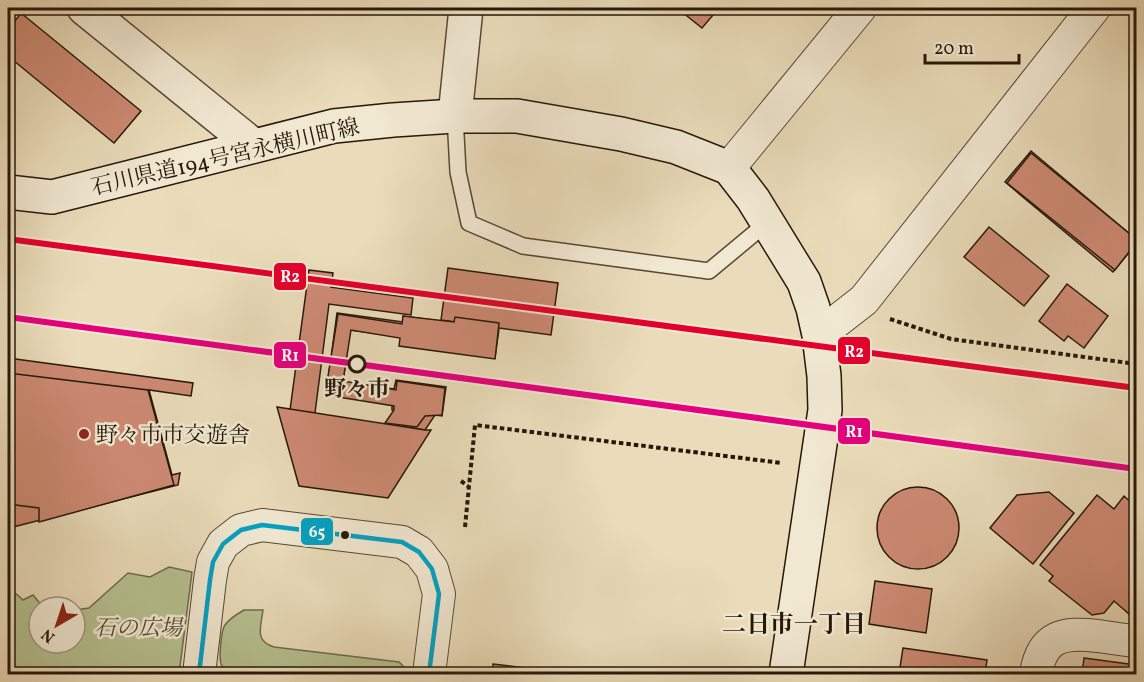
<svg xmlns="http://www.w3.org/2000/svg" width="1144" height="682" viewBox="0 0 1144 682" font-family="Vollkorn,'Noto Serif JP',serif">
  <style>
    .green { fill: #b6c090; stroke: #6e6c4c; stroke-width: 1.5 }
    .building { fill: #cd8a73; stroke: #261809; stroke-width: 1.5 }
    .lines { fill: none; stroke-linecap: round; stroke-linejoin: round }
    .service-casing { stroke: #574935; stroke-width: 18 }
    .minor-casing { stroke: #574935; stroke-width: 34 }
    .tertiary-casing { stroke: #574935; stroke-width: 36 }
    .secondary-casing { stroke: #261809; stroke-width: 36 }
    .path { stroke: #261809; stroke-width: 4; stroke-dasharray: 4.5 3; stroke-linecap: butt }
    .service { stroke: #f1e8d2; stroke-width: 15 }
    .minor { stroke: #f1e8d2; stroke-width: 32 }
    .tertiary { stroke: #f1e8d2; stroke-width: 33 }
    .secondary { stroke: #f1e8d2; stroke-width: 33 }
    .bus-1-casing { stroke: #f1e8d2; stroke-width: 9 }
    .bus-1 { stroke: #02a2c4; stroke-width: 4.5 }
    .rail-1-casing { stroke: #f1e8d2; stroke-width: 10 }
    .rail-2-casing { stroke: #f1e8d2; stroke-width: 10 }
    .rail-1 { stroke: #e5007d; stroke-width: 6 }
    .rail-2 { stroke: #e4002b; stroke-width: 6 }
    .stop-dot { fill: #f1e8d2; stroke: #261809; stroke-width: 3 }
    .poi-dot { fill: #8f2418; stroke: #f1e8d2; stroke-width: 2 }
    .bus-dot { fill: #261809; stroke: #f1e8d2; stroke-width: 2 }
    .labels { text-anchor: middle; stroke-width: 5; stroke-linejoin: round; paint-order: stroke }
    .street-label { font-size: 22px; fill: #261809; stroke: #f1e8d2 }
    .stop-label { font-size: 22px; font-weight: bold; fill: #261809; stroke: #f1e8d2 }
    .poi-label { font-size: 22px; fill: #261809; stroke: #f1e8d2; text-anchor: start }
    .park-label { font-size: 22px; font-style: italic; fill: #514a32; stroke: #f1e8d2 }
    .neighbourhood-label { font-size: 24px; font-weight: bold; fill: #261809; stroke: #f1e8d2 }
    .line-badge { stroke: #f1e8d2; stroke-width: 2 }
    .badge-label { font-size: 16px; text-anchor: middle; font-weight: bold; fill: #fff }
  </style>
  <rect width="100%" height="100%" fill="#eadcba"/>
  <filter id="stains"><feTurbulence type="fractalNoise" baseFrequency=".00333" numOctaves="4"/><feColorMatrix values="0 0 0 0 .2 0 0 0 0 .09 0 0 0 0 .02 0 0 0 .5 -.17"/></filter>
  <radialGradient id="worn" r=".72"><stop offset=".6" stop-color="#630" stop-opacity="0"/><stop offset="1" stop-color="#630" stop-opacity=".3"/></radialGradient>
  <g class="green">
    <polygon points="169,567 192,572 180,666 174,674 8,674 8,588 12,590 23,600 33,595 43,607 39,607 39,643 75,643 75,610 89,608 128,573 150,577"/>
    <path d="M244,610H263C261,627 254,641 274,647L399,662L403,666L407,674H231C227,672 223,669 221,664C219,657 221,630 225,625C230,618 237,614 244,610Z"/>
  </g>
  <g class="building">
    <polygon points="677,8 719,8 702,28"/>
    <polygon points="21,13 141,111 114,143 8,56 8,30"/>
    <polygon points="1031,151 1136,239 1136,244 1113,272 1005,182"/>
    <polygon points="1031,153 1136,239 1136,243 1115,270 1007,183"/>
    <polygon points="989,227 1049,276 1024,306 964,257"/>
    <polygon points="448,268 558,283 551,335 441,320"/>
    <polygon points="309,270 333,273 331,287 413,298 411,315 329,304 315,413 290,410"/>
    <polygon points="1067,284 1108,316 1084,348 1068,336 1064,341 1039,321"/>
    <polygon points="337,313 403,322 403,316 499,329 495,358 400,345 401,337 350,330 343,382 394,389 396,380 446,387 442,416 435,415 425,430 392,425 398,410 392,410 392,404 326,395"/>
    <polygon points="338,314 402,324 403,316 454,322 455,317 499,323 495,359 399,346 400,338 351,330 343,381 396,390 397,381 445,388 442,415 425,416 417,427 385,423 394,410 394,406 325,395"/>
    <polygon points="8,358 193,383 191,396 149,390 172,475 180,473 178,485 9,528 8,524"/>
    <polygon points="8,373 148,390 174,485 39,522 39,508 8,504"/>
    <polygon points="277,407 425,430 431,430 388,498 299,486"/>
    <circle cx="918" cy="528" r="41"/>
    <polygon points="1049,492 1074,513 1033,564 990,528 1017,495"/>
    <polygon points="1097,495 1114,509 1124,496 1136,507 1136,620 1114,601 1104,613 1092,615 1049,581 1053,576 1040,565"/>
    <polygon points="875,581 932,589 926,633 869,624"/>
    <polygon points="903,648 987,660 985,674 899,674"/>
    <polygon points="1084,658 1136,665 1136,674 1082,674"/>
    <polygon points="493,664 574,674 492,674"/>
  </g>
  <g class="lines">
    <g class="service-casing">
      <polyline id="service" points="455,116 458,172 469,223 523,246 709,271 768,222"/>
    </g>
    <g class="minor-casing">
      <g id="minor">
        <polyline points="729,168 860,8"/>
        <polyline points="819,335 864,300 1094,8"/>
        <polyline points="199,674 210,580 213,562 223,544 241,530 262,525 402,542 419,552 432,569 439,594 429,674"/>
        <path d="M1036,674C1042,635 1064,632 1098,636C1111,638 1124,640 1136,641"/>
      </g>
    </g>
    <g class="tertiary-casing">
      <g id="tertiary">
        <polyline points="84,8 254,146"/>
        <polyline points="455,116 466,8"/>
      </g>
    </g>
    <g class="secondary-casing">
      <polyline id="secondary" points="8,192 52,197 334,126 393,120 455,116 517,116 621,134 676,147 729,168 753,199 804,282 813,308 819,335 824,376 825,410 786,674"/>
    </g>
    <g class="path">
      <polyline points="890,319 951,339 1136,364"/>
      <polyline points="461,481 468,486"/>
      <polyline points="465,527 475,425 782,463"/>
    </g>
    <use href="#service" class="service"/>
    <use href="#minor" class="minor"/>
    <use href="#tertiary" class="tertiary"/>
    <use href="#secondary" class="secondary"/>
    <g class="bus-1-casing">
      <polyline id="bus-1" points="199,674 210,580 213,562 223,544 241,530 262,525 402,542 419,552 432,569 439,594 429,674"/>
    </g>
    <use href="#bus-1" class="bus-1"/>
    <g class="rail-1-casing">
      <polyline id="rail-1" points="8,317 1136,469"/>
    </g>
    <g class="rail-2-casing">
      <polyline id="rail-2" points="8,239 1136,388"/>
    </g>
    <use href="#rail-1" class="rail-1"/>
    <use href="#rail-2" class="rail-2"/>
  </g>
  <circle class="stop-dot" cx="357" cy="364" r="8"/>
  <circle class="poi-dot" cx="84" cy="434" r="6"/>
  <circle class="bus-dot" cx="345" cy="535" r="5"/>
  <g class="labels">
    <g class="street-label">
      <text transform="translate(225 156) rotate(-13)" y="8">石川県道194号宮永横川町線</text>
    </g>
    <g class="stop-label">
      <text x="357" y="396">野々市</text>
    </g>
    <g class="poi-label">
      <text x="96" y="442">野々市市交遊舎</text>
    </g>
    <g class="park-label">
      <text x="138" y="635">石の広場</text>
    </g>
    <g class="neighbourhood-label">
      <text x="794" y="632">二日市一丁目</text>
    </g>
  </g>
  <g class="line-badge">
    <rect x="273" y="262" width="34" height="29" rx="6" fill="#e4002b"/>
    <rect x="837" y="336" width="34" height="29" rx="6" fill="#e4002b"/>
    <rect x="273" y="341" width="34" height="28" rx="6" fill="#e5007d"/>
    <rect x="837" y="417" width="34" height="28" rx="6" fill="#e5007d"/>
    <rect x="300" y="517" width="34" height="29" rx="6" fill="#02a2c4"/>
  </g>
  <g class="badge-label">
    <text x="290" y="282">R2</text>
    <text x="854" y="357">R2</text>
    <text x="290" y="361">R1</text>
    <text x="854" y="437">R1</text>
    <text x="317" y="537">65</text>
  </g>
  <rect width="1144" height="682" fill="none" stroke="#eadcba" stroke-width="30"/>
  <rect x="9" y="9" width="1126" height="664" fill="none" stroke="#261809" stroke-width="3"/>
  <rect x="15" y="15" width="1114" height="652" fill="none" stroke="#261809" stroke-width="1.5"/>
  <g transform="translate(57 625) rotate(219)"><circle r="28" fill="#f1e8d2" stroke="#a09582" stroke-width="1.5"/>
  <path d="M0-4.5L10 22L0 15L-10 22Z" fill="#8f2418"/>
  <text y="-9" font-size="16" font-weight="bold" text-anchor="middle" fill="#261809">N</text>
  </g>
  <path d="M925 54v9h94v-9" fill="none" stroke="#261809" stroke-width="3"/>
  <text x="934" y="54" font-size="18" fill="#261809" stroke="#f1e8d2" stroke-width="4.5" paint-order="stroke">20 m</text>
  <rect width="100%" height="100%" filter="url(#stains)"/>
  <rect width="100%" height="100%" fill="url(#worn)"/>
</svg>
